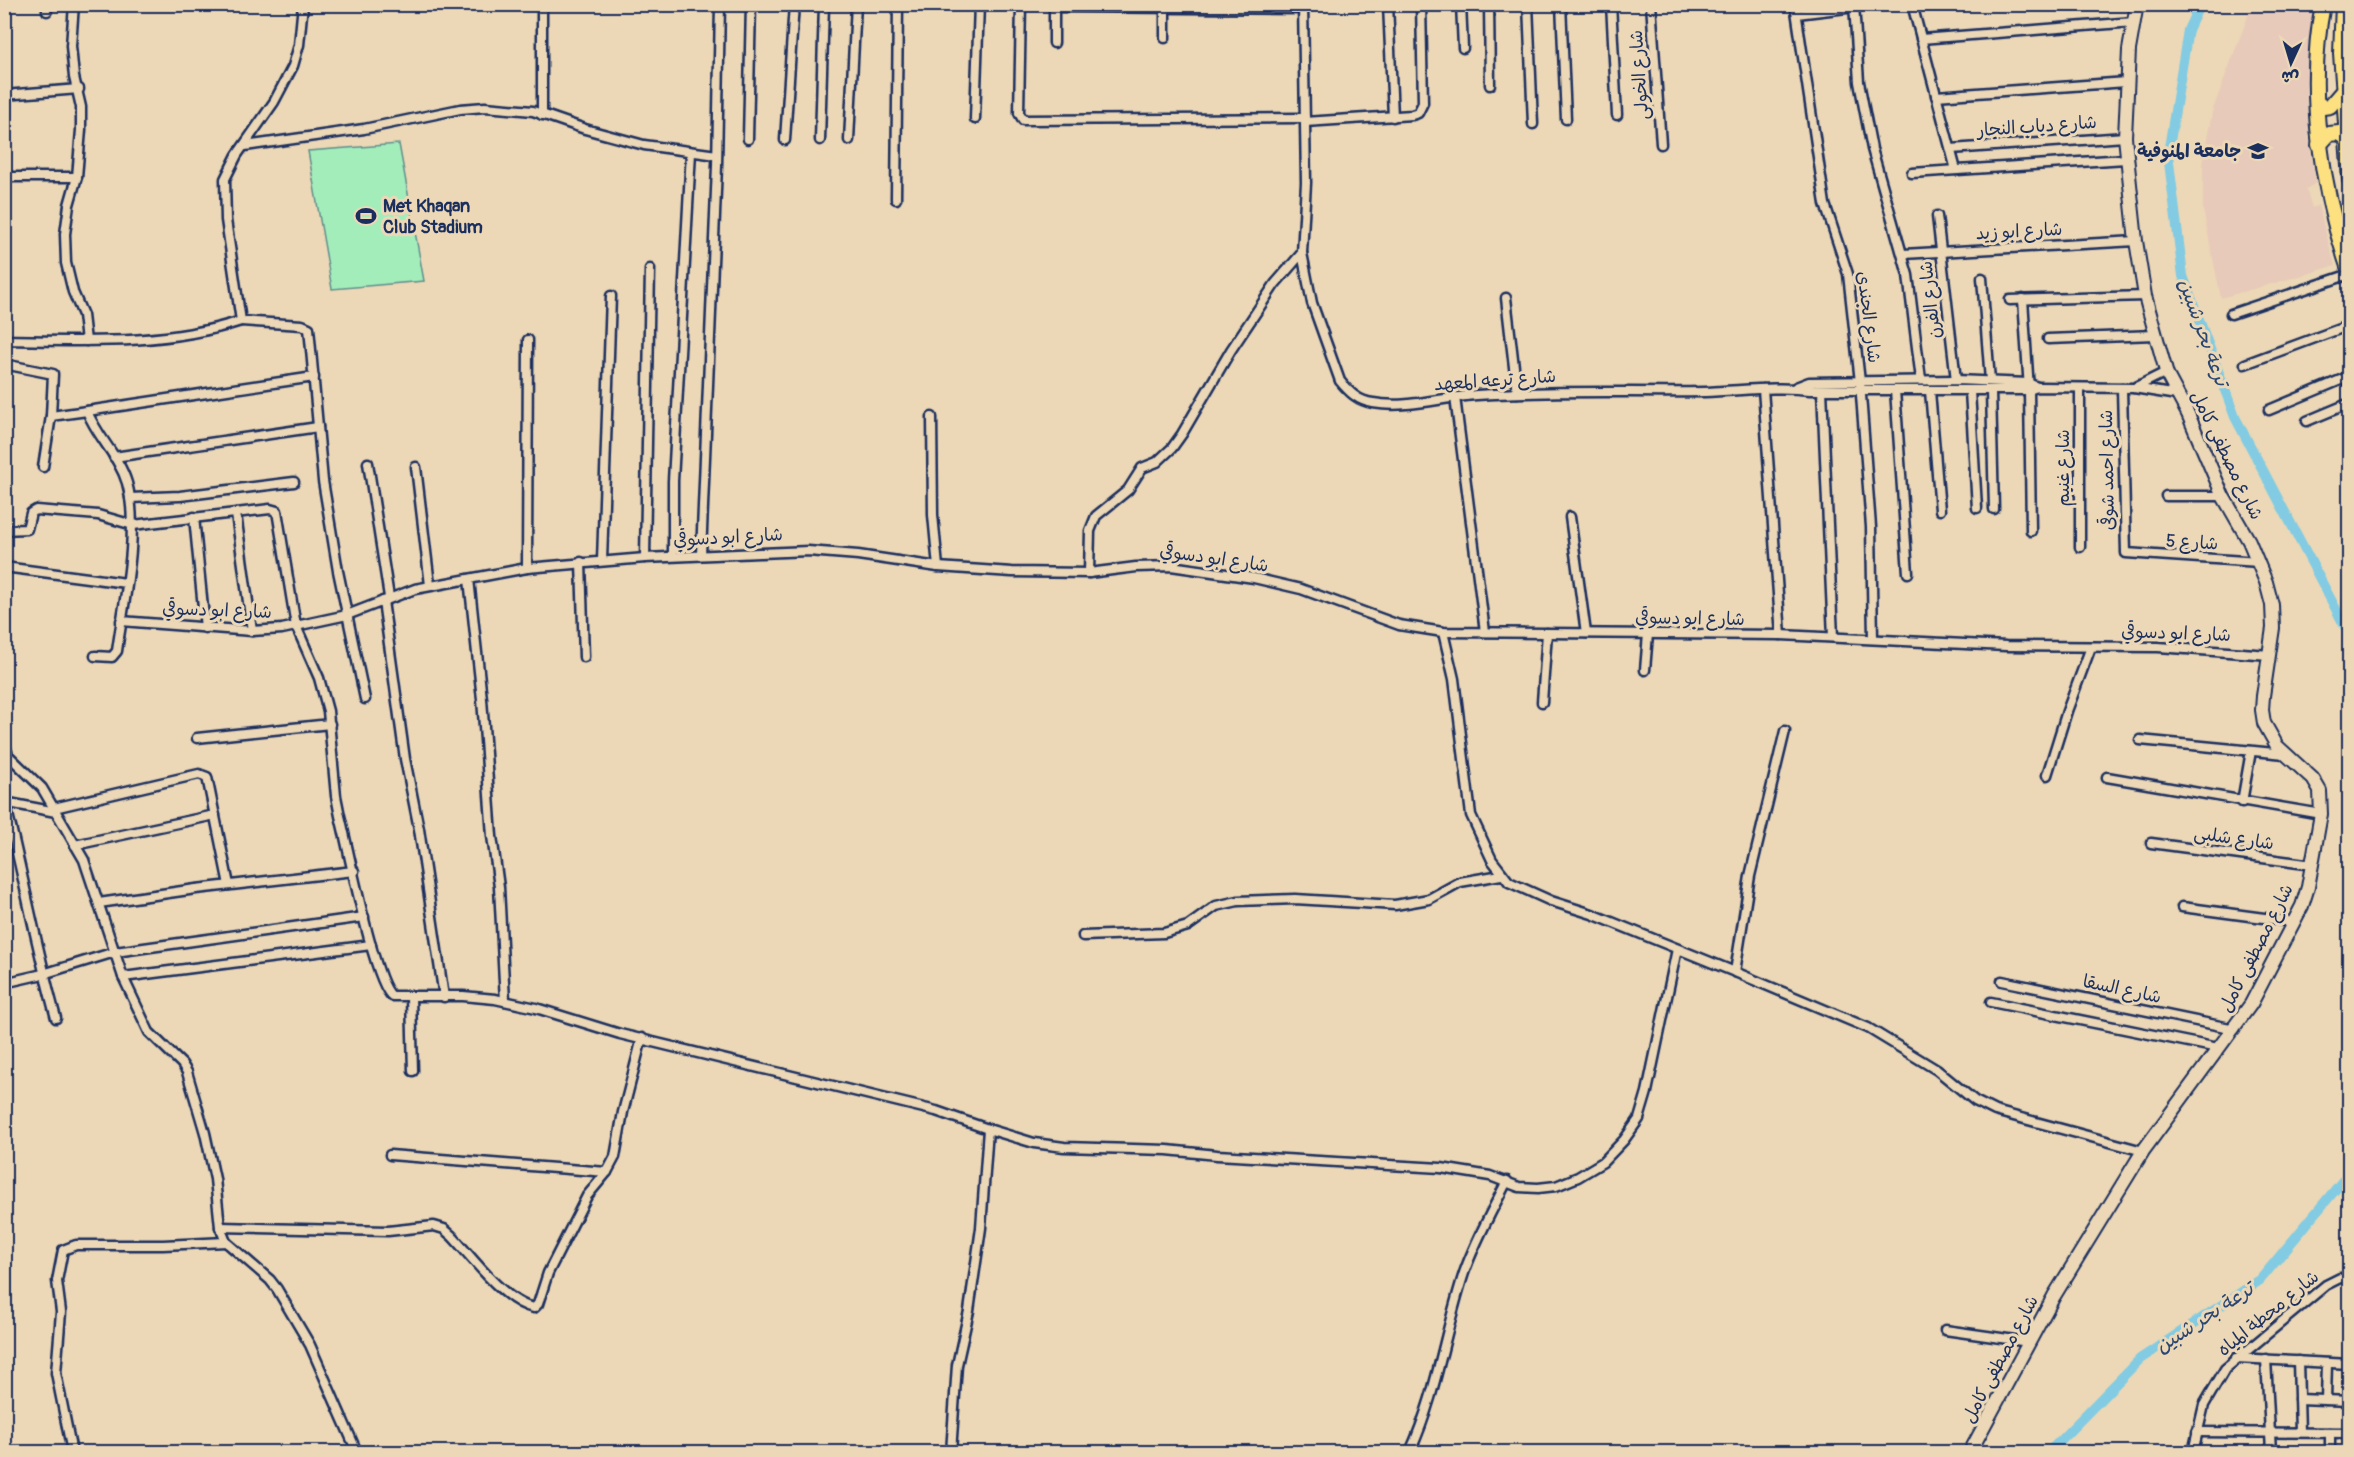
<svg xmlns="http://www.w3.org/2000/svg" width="2354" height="1457" viewBox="0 0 2354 1457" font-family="Pangolin,'Playpen Sans Arabic',sans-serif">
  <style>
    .built { fill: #e7cab9 }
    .pitch { fill: #a3edbb; stroke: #5f8e8c; stroke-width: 1.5 }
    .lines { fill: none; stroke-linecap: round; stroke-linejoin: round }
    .canal { stroke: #82cbe2; stroke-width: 10 }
    .minor-casing { stroke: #1b2f5e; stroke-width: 13 }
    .secondary-casing { stroke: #1b2f5e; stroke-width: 16 }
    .primary-casing { stroke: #1b2f5e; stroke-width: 18 }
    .minor { stroke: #ecd8b6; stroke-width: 8 }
    .secondary { stroke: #ecd8b6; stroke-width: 12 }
    .primary { stroke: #fde080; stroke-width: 14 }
    .labels { text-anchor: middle; stroke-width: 6; stroke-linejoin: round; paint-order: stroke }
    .street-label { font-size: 18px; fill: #1b2f5e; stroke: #ecd8b6 }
    .poi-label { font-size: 18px; font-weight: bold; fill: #1b2f5e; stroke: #ecd8b6; text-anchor: end }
    .water-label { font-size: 20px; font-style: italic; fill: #2a4672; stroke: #ecd8b6 }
  </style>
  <rect width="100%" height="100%" fill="#ecd8b6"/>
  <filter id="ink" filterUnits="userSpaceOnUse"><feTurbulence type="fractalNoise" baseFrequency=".0167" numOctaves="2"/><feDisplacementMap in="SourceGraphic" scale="12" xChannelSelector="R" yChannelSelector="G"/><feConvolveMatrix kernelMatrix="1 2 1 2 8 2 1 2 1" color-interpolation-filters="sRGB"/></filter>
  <g filter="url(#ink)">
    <polygon class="built" points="2252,5 2317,5 2310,42 2306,89 2309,140 2316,183 2306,189 2312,208 2318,205 2335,266 2221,298 2203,210 2203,161 2212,112"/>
    <polygon class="pitch" points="399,144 424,281 332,289 308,151"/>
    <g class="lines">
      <g class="canal">
        <polyline points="2200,4 2188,30 2168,154 2183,276 2235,417 2350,636"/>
        <polyline points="2049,1452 2140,1359 2260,1280 2350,1172"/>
      </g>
      <g class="minor-casing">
        <g id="minor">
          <polyline points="47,4 47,11"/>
          <polyline points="74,4 71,46 74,77 81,107 81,130 77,177 69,205 65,234 66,263 73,292 83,315 86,341"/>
          <polyline points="542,4 542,115"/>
          <polyline points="1021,4 1019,113 1023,120 1305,118"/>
          <polyline points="1388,4 1393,117"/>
          <polyline points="1461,4 1463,48"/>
          <polyline points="1489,4 1490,85"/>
          <polyline points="1528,4 1533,124"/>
          <polyline points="1561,4 1566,119"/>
          <polyline points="1611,4 1617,115"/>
          <polyline points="1651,4 1661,144"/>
          <polyline points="1795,4 1825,204 1848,274 1860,382 1871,527 1873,639"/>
          <polyline points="1854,4 1859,82 1872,149 1908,275 1921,380"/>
          <polyline points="1912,4 1956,170"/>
          <polyline points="1054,7 1303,9"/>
          <polyline points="1797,14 1855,7"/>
          <polyline points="1165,38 1165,4"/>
          <polyline points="1921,39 2134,22"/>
          <polyline points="1054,43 1054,4"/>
          <polyline points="4,95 79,89"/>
          <polyline points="1936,96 2126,82"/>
          <polyline points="975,119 979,4"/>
          <polyline points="1305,122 1412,115 1418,113 1423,103 1421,4"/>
          <polyline points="748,139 751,4"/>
          <polyline points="785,140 794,4"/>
          <polyline points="820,140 824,4"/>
          <polyline points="849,140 856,4"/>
          <polyline points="245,146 364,129 460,109 485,107 533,111 585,129 644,145 717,155"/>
          <polyline points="1951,149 2125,137"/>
          <polyline points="1912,173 2126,159"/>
          <polyline points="4,177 77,177"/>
          <polyline points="896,199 898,4"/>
          <polyline points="1937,216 1956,380"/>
          <path d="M1302,253L1312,303L1340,381C1349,392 1358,401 1373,403C1407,409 1443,397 1477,395C1553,390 1629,393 1705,392C1740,391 1775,386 1810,390H2029L2037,387L2134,388L2177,395"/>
          <polyline points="1903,254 2136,241"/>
          <polyline points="1982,278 1990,381"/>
          <polyline points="1506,298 1517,393"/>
          <polyline points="2023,299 2029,390 2031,531"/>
          <polyline points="2010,300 2145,296"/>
          <polyline points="2231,314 2350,274"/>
          <polyline points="241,321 302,325 309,328 323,481 338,571 365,699"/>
          <polyline points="2048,339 2155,335"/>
          <path d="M4,340C84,341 164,346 241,321L226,220L225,179L237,155L274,102L293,66L299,45L303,4"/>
          <polyline points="4,364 53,374 51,416 43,467"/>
          <polyline points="2245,364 2350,325"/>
          <polyline points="1796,387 1809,382 1956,380 2028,383 2037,387"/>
          <polyline points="2122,388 2126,553 2259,562"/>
          <polyline points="2134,388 2166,372"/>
          <polyline points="1763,389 1781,635"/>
          <polyline points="2080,389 2080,547"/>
          <polyline points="1822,390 1833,637"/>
          <polyline points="1895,390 1908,573"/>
          <polyline points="1930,391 1940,510"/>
          <polyline points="1970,391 1977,508"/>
          <polyline points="1991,391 1994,509"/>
          <polyline points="1455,397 1485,632"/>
          <polyline points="2269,410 2350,376"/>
          <polyline points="87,411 314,377"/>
          <path d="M51,416L87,411C97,437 119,456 127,483C140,531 124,601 117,651L112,657L95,656"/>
          <polyline points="932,417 933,515 938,567"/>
          <polyline points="2307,421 2350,403"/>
          <polyline points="114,457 318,427"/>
          <polyline points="368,463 389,597"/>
          <polyline points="416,467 430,585"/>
          <polyline points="2166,496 2223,496"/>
          <polyline points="130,498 180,496 294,482"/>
          <polyline points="236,514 252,631"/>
          <polyline points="194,517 205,628"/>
          <polyline points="1570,517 1586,633"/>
          <path d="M4,530L27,529L31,513L36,510L98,515L133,525L270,509L277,511L296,626L319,678L328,711L336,796L340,816C348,846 374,983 392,996H463L495,999L536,1008L620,1034L936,1111L988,1129L981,1228L969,1311L957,1365L951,1452"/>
          <polyline points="701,555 717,166 720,4"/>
          <polyline points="673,556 673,481 691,152"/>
          <polyline points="645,558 650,269"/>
          <polyline points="602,561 611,296"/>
          <polyline points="581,562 584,657"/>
          <polyline points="4,567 126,583"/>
          <polyline points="527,568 528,340"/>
          <polyline points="1089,573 1090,531 1096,516 1128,490 1142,468 1157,462 1172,448 1182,434 1231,350 1275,284 1302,253 1306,183 1303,4"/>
          <polyline points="469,579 482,699 492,836 499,887 505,1001"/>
          <polyline points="383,601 405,759 419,829 444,997"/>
          <polyline points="121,621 252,631 282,629 347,615 415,589 527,568 645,558 808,551 858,555 938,567 1012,572 1089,573 1136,567 1171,566 1254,578 1301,589 1399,625 1443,632 1781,635 2006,646 2158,647 2270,655"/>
          <polyline points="1443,632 1454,679 1471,815 1492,860 1509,882 1551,901 1592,914 1735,972 1868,1028 1937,1070 1975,1101 1995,1111 2143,1151"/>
          <polyline points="1645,670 1648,634"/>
          <polyline points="1542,702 1547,633"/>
          <polyline points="197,738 330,724"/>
          <polyline points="2140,740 2285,754"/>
          <polyline points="4,742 8,755 42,788 84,860 123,977 149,1032 182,1064 187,1072 205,1133 215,1179 220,1227 226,1242 270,1280 277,1289 310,1345 357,1452"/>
          <polyline points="2047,775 2067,711 2091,647"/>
          <polyline points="2107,777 2321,814"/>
          <polyline points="4,802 56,812"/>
          <path d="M5,802C23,874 36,947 56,1018"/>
          <polyline points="2242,802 2251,751"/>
          <polyline points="54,808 199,774 207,777 229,885"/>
          <polyline points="2151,843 2313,865"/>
          <polyline points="75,845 215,815"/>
          <polyline points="99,903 196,889 354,871"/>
          <polyline points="2182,907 2294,922"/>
          <polyline points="1083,936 1164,933 1188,926 1216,906 1238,901 1295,899 1395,905 1429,899 1460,882 1501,875"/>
          <polyline points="1735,972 1750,876 1785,731"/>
          <polyline points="123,977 371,945"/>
          <polyline points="2002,981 2235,1029"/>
          <polyline points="4,983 43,974 115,952 364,917"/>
          <polyline points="411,997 413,1071"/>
          <polyline points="1991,1002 2218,1048"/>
          <polyline points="988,1129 1034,1143 1064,1147 1167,1150 1217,1155 1441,1168 1490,1176 1519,1187 1538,1188 1556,1186 1578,1177 1603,1162 1624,1140 1639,1119 1647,1092 1677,949"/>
          <polyline points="390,1155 607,1172"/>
          <path d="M220,1227L388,1231L434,1226L444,1229L452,1236C472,1257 505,1303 534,1308L538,1304L548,1273L587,1196L607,1172L615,1157L623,1112L642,1038"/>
          <polyline points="1945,1330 2029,1342"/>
          <polyline points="2236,1358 2350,1364"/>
          <polyline points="2266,1359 2271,1452"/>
          <polyline points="2298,1361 2300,1432"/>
          <polyline points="2299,1399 2350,1401"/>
          <polyline points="2326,1400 2327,1363"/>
          <polyline points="2197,1432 2350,1433"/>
          <polyline points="72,1452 56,1373 61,1312 57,1281 63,1250 76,1245 163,1245 226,1242"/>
          <path d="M1410,1452C1437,1393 1444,1334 1464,1273C1475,1241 1492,1211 1507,1181"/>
          <polyline points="2193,1452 2204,1405 2225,1369 2326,1285 2340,1278 2350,1278"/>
          <polyline points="2330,1452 2330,1433"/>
        </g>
      </g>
      <g class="secondary-casing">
        <polyline id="secondary" points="1970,1452 2054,1296 2143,1151 2251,1004 2302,906 2308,887 2321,814 2320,791 2313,779 2277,746 2264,723 2262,710 2263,696 2273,628 2272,605 2266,582 2249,541 2223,496 2188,414 2167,375 2145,296 2136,241 2125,137 2129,50 2137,4"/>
      </g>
      <g class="primary-casing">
        <g id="primary">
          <path d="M2323,4C2306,91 2321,189 2350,272"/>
          <polyline points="2343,4 2341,53 2350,180"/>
          <polyline points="2317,103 2323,107 2330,106 2343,91"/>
          <polyline points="2319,145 2329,134 2339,133 2347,138"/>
        </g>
      </g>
      <use href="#minor" class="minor"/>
      <use href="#secondary" class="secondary"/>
      <use href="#primary" class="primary"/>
    </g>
  </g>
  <defs>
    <g id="university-bare" transform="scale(1.62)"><path d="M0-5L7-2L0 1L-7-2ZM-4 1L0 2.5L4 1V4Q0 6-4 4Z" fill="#1b2f5e" stroke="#ecd8b6" stroke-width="2.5" paint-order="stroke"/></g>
    <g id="stadium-bare" transform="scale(1.62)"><path d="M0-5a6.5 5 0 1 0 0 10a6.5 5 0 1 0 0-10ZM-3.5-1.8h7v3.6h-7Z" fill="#1b2f5e" stroke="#ecd8b6" stroke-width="2.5" paint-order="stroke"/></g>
  </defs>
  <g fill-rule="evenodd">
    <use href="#university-bare" x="2258" y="151"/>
    <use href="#stadium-bare" x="366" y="216"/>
  </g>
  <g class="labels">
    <g class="street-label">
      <text transform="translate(1639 75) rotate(-94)" y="6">شارع الخولى</text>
      <text transform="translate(2037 126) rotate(-4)" y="6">شارع دياب النجار</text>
      <text transform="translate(2019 231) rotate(-3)" y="6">شارع ابو زيد</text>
      <text transform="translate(1930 300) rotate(-97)" y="6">شارع الفرن</text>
      <text transform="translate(1869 317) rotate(83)" y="6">شارع الجندى</text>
      <text transform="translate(1495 380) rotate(-4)" y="6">شارع ترعه المعهد</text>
      <text transform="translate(2227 455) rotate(64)" y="6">شارع مصطفى كامل</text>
      <text transform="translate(2063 468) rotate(-90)" y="6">شارع غنيم</text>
      <text transform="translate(2107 470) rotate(-91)" y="6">شارع احمد شوقى</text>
      <text transform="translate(728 537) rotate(-3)" y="6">شارع ابو دسوقي</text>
      <text transform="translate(2192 542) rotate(3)" y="6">شارع 5</text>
      <text transform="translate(1214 558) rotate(8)" y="6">شارع ابو دسوقي</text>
      <text transform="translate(217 610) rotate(2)" y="6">شارع ابو دسوقي</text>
      <text transform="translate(1690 618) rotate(1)" y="6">شارع ابو دسوقي</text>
      <text transform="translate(2176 633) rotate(2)" y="6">شارع ابو دسوقي</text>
      <text transform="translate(2234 838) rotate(8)" y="6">شارع شلبى</text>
      <text transform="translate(2256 948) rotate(-63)" y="6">شارع مصطفى كامل</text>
      <text transform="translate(2122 989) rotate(12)" y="6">شارع السقا</text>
      <text transform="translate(2268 1313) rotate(-39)" y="6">شارع محطة المياه</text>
      <text transform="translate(2000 1359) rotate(-62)" y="6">شارع مصطفى كامل</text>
    </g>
    <g class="poi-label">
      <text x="2241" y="157">جامعة المنوفية</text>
      <text x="383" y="212" text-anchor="start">Met Khaqan<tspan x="383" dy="21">Club Stadium</tspan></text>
    </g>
    <g class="water-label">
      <text transform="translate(2204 332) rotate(70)" y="7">ترعة بحر شبين</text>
      <text transform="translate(2204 1317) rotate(-33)" y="7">ترعة بحر شبين</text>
    </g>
  </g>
  <rect width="2354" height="1457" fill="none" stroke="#ecd8b6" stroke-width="24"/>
  <rect x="12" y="12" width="2330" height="1433" fill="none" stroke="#1b2f5e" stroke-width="2" filter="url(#ink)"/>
  <g transform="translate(2291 63) rotate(184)" stroke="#ecd8b6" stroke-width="4.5" paint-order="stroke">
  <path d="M0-4.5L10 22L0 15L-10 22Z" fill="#1b2f5e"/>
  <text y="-9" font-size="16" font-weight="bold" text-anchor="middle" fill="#1b2f5e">ش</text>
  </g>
</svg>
